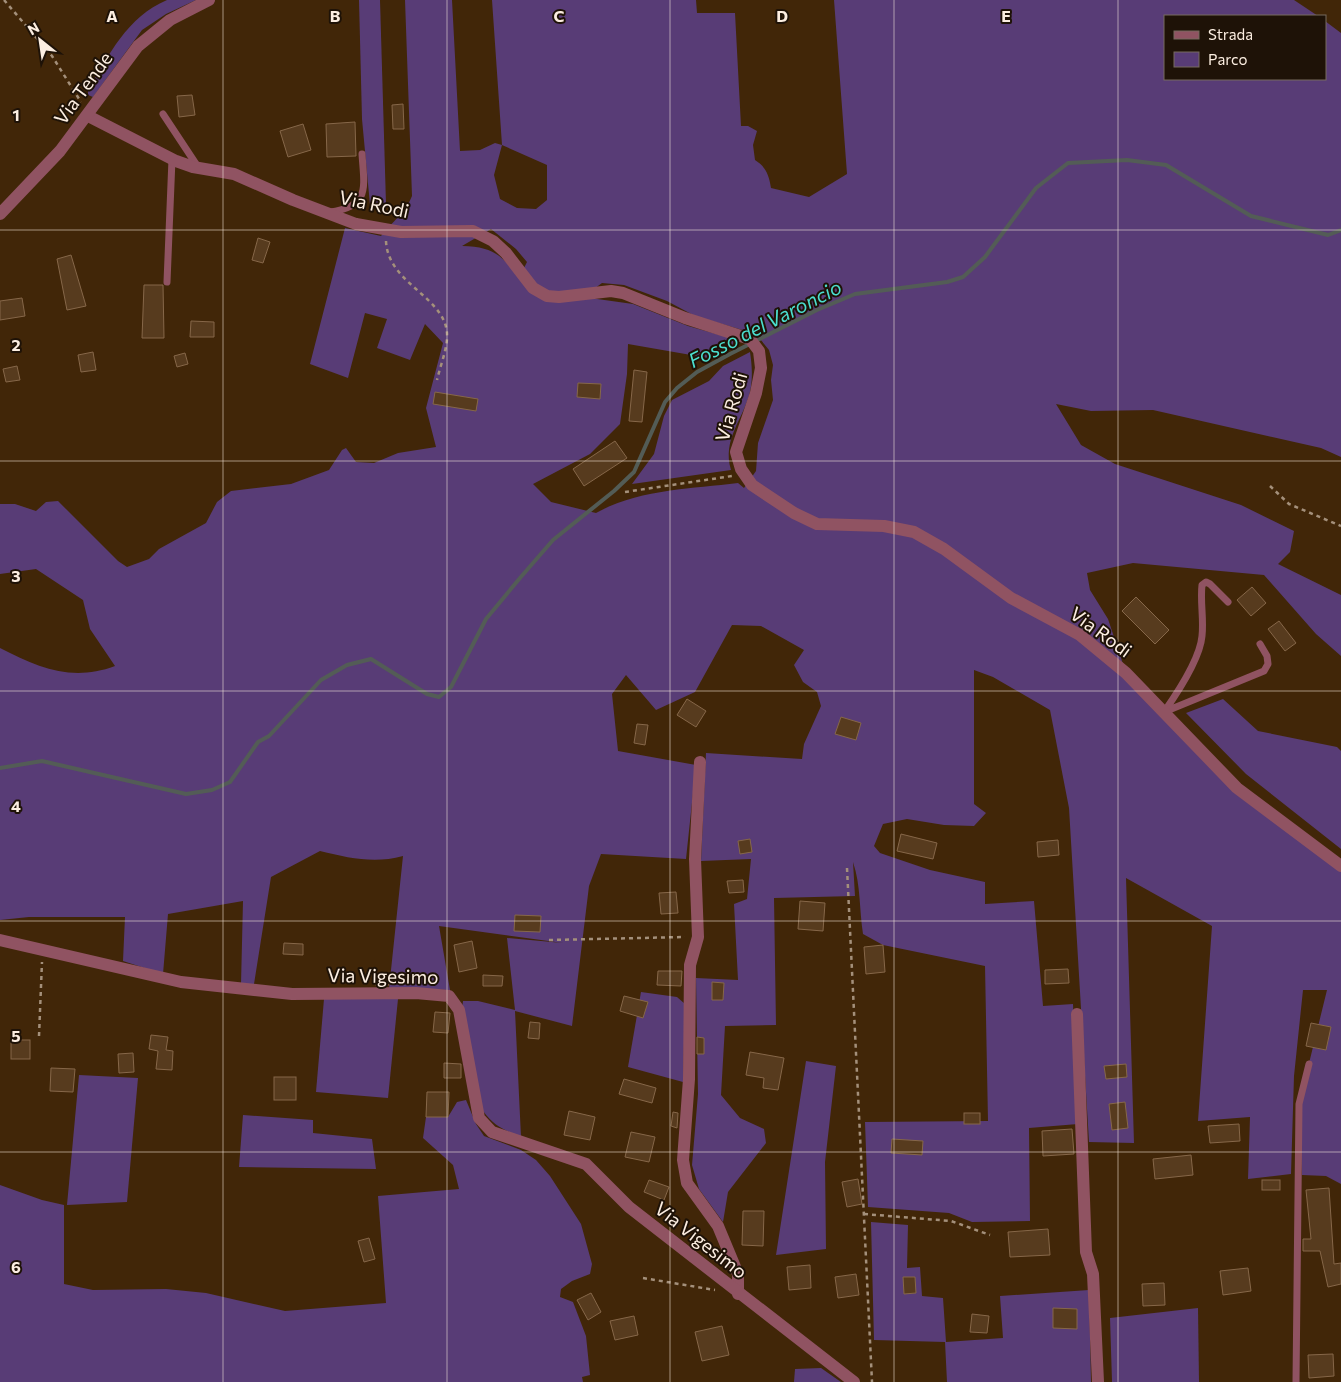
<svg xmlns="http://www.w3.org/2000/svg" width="1341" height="1382" viewBox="0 0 1341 1382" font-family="Commissioner,sans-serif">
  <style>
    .green { fill: #583c76; fill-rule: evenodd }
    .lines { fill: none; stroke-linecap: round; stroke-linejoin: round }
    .stream { stroke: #535c56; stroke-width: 4 }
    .building { fill: #573b1e; stroke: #866749 }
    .path { stroke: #a4907b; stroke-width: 2.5; stroke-dasharray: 4 4; stroke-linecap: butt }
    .service { stroke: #905362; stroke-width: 7 }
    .minor { stroke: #905362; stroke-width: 12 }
    .grid { fill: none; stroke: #fceee1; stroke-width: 1; stroke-opacity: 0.55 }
    .labels { text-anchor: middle; stroke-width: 4; stroke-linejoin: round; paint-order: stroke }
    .street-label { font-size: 19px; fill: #fceee1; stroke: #1e1207 }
    .water-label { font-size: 20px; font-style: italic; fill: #4bdece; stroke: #1e1207 }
    .grid-label { font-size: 16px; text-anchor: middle; font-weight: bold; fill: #fceee1; stroke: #1e1207; stroke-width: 4; stroke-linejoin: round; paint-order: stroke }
  </style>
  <rect width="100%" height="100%" fill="#412608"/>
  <g class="green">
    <path d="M167,0H196L166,14L142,30L93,97L88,95V90C109,55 127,17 167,0Z"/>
    <polygon points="359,0 380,0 386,204 370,205 362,119"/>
    <path d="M405,0H452L460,151L480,150L495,143L502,145L492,0H696L697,13H735L741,126H748L757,131L753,145L755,160C766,167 769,175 771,188L809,197L847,174L834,0H1294L1318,16H1165V79H1325V21L1341,33V457L1321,448L1153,410L1091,411L1056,404L1081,445L1115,464L1241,505L1294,531L1290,552L1278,564L1341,595V656L1316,634L1264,575L1133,563L1087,573L1090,590L1108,619L1126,673L1208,758L1341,866V1184L1326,1176L1302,1175L1299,1104L1327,990H1303L1294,1076L1291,1174L1248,1179L1250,1117L1198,1121L1212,926L1126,878L1134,1143L1089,1142L1069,808L1050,710L993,677L974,670V804L986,813L974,826L944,825L907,819L883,824L874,846L880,853L930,870L985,882V904L1034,901L1043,1006L1073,1004L1078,1124L1029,1128L1030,1221L972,1222L949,1213L868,1207L865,1122L988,1121L985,966L883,945L863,934C859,909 861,886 853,862L855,896L774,898L776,1025L725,1026L721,1095L740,1118L764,1129L766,1143L728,1192L723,1222L699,1189L692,1165L698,1094L696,978L738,980L734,904L747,899L751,859L701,861L706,753L802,759L804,744L821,706L817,692L803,682L794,665L804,650L761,626L732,625L695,692L656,710L626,675L612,694L618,751L696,765L686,859L601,854L589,886L572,1026L515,1011L521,1137C504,1130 494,1126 483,1111L462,1009L463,1001H478L515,1010L507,938L563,943L439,926L450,990L389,989L403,856C374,864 349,858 320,851L271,877L254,984H241L243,901L168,914L163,974L123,961L125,917H29L0,920V648C39,668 72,682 115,666L90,629L83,600L36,569L0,574V504H15L36,511L46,502L58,501L118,561L127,567L149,559L159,549L206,523L217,502L231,491L291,484L329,470L342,450L346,448L356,462L374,463L398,453L436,447L426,408L443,343L425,324L410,360L377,348L387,319L365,313L348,378L310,364L345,228L381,236C392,222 406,212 412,196ZM502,145L547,165V200L536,209L517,208L500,199L494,175ZM491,229L516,249L527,262L519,278C501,254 493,247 462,246ZM602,283L624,285L667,301L695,316L756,334L769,350L773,365L771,380L773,400L758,443L756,471L744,488L738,483C691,489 639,489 596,513L551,502L533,484L590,454L620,424L627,374L628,344L714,359L732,347L734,339L688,326L633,304L583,297Z"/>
    <path d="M750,352C752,365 753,379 750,392C743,420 722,439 731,470L632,484L654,454L664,416L672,400L709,381L723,366Z"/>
    <polygon points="1223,699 1258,731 1337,747 1341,751 1341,849 1246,774 1186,713"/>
    <polygon points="641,992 677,997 685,1004 683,1082 628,1067"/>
    <polygon points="324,999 398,999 388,1098 316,1092"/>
    <polygon points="806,1061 836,1066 825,1162 826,1249 776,1255"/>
    <polygon points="79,1075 138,1078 127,1202 67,1205"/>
    <polygon points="466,1100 476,1124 484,1136 521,1150 536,1160 550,1176 581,1224 592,1264 590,1274 572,1281 561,1289 560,1297 573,1302 586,1336 590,1375 582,1377 583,1382 0,1382 0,1185 42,1200 64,1205 64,1284 93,1290 166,1289 206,1293 285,1311 386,1303 378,1196 459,1189 453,1165 423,1138 426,1117 448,1117 457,1102"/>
    <polygon points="243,1115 313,1120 313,1133 372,1139 376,1169 239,1167"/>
    <polygon points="871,1222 908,1225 907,1268 920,1267 922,1296 943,1298 946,1342 1003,1338 1000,1296 1089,1290 1091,1382 947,1382 945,1342 874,1340"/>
    <polygon points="1198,1308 1199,1382 1112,1382 1110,1318"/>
    <polygon points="821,1368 841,1382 794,1382 795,1369"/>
  </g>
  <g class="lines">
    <polyline class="stream" points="0,768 42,761 186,794 212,790 230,782 258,742 269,736 321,680 347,665 371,659 427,694 439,697 451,687 486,619 520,578 553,540 614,491 634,472 665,402 677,388 697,372 730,354 817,310 855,294 947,282 963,277 985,257 1036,188 1068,163 1127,160 1166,165 1251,216 1328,235 1341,230"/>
  </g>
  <g class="building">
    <polygon points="192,95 195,115 179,117 177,96"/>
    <polygon points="403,104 404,129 393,129 392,105"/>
    <polygon points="355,122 356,156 327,157 326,124"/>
    <polygon points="303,124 311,150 288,157 280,131"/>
    <polygon points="258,238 270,242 263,263 252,260"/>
    <polygon points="71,255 86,306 67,310 57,259"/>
    <polygon points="144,285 163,285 164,338 142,338"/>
    <polygon points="22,298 25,316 0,320 0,301"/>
    <polygon points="191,321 214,322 214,337 190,337"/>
    <polygon points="93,352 96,370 81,372 78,355"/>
    <polygon points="185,353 188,364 177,367 174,356"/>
    <polygon points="17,366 20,380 6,382 3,369"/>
    <polygon points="634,370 647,372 642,422 629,421"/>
    <polygon points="578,383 601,384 600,399 577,397"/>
    <polygon points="435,392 478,399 476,411 433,404"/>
    <polygon points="615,441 627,458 584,486 573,469"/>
    <polygon points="1252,587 1266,603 1251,616 1237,600"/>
    <polygon points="1136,597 1169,630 1155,644 1122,611"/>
    <polygon points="1279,621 1296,643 1285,651 1268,629"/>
    <polygon points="687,699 706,711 696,727 677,715"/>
    <polygon points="841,717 861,723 856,740 835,734"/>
    <polygon points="637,724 648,725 645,745 634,743"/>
    <polygon points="901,834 937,843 933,859 897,851"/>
    <polygon points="750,839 752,852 740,854 738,841"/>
    <polygon points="1058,840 1059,855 1038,857 1037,842"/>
    <polygon points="743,880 744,892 729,893 727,881"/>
    <polygon points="676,892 678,913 661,914 659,893"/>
    <polygon points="800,901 825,903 823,931 798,929"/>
    <polygon points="515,915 541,916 540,932 514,931"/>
    <polygon points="472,941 477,968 459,972 454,945"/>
    <polygon points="284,943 303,944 303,955 283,954"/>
    <polygon points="883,945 885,972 866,974 864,947"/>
    <polygon points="1068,969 1069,983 1045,984 1045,970"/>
    <polygon points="658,971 682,971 681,986 657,985"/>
    <rect x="376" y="975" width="13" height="10"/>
    <polygon points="483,975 503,976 502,986 483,986"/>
    <polygon points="712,982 724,983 723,1000 712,1000"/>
    <polygon points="624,996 648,1002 643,1018 620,1011"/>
    <polygon points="435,1012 450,1013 448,1033 433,1032"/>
    <polygon points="530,1022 540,1023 539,1039 528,1038"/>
    <polygon points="1311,1023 1331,1027 1326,1050 1306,1046"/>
    <polygon points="151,1035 168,1037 166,1050 173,1051 172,1070 156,1069 158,1051 149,1049"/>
    <polygon points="697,1037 704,1038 704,1054 697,1054"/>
    <rect x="11" y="1040" width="19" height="19"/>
    <polygon points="750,1052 784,1058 778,1090 763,1088 764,1078 746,1075"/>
    <polygon points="133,1053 134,1072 119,1073 118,1054"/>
    <polygon points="444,1063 461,1064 461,1078 444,1078"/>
    <polygon points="1126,1064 1127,1077 1106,1079 1104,1066"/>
    <polygon points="51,1068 75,1069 73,1092 50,1091"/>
    <rect x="274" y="1077" width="22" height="23"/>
    <polygon points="624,1079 656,1088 652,1103 619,1094"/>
    <polygon points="427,1092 449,1092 448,1117 426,1117"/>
    <polygon points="1125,1102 1128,1128 1112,1130 1109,1104"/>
    <polygon points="569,1111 595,1117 590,1140 564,1135"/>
    <polygon points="673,1112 678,1113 677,1128 671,1126"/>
    <rect x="964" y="1113" width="16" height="11"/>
    <polygon points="1239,1124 1240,1141 1210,1143 1208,1126"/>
    <polygon points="1072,1129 1074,1154 1043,1156 1042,1131"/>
    <polygon points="631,1132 655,1137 649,1162 625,1157"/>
    <polygon points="892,1139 923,1141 922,1155 891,1153"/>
    <polygon points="1191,1155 1193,1175 1155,1179 1153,1159"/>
    <polygon points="858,1179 862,1204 847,1207 842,1182"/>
    <polygon points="649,1180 669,1187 664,1200 644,1192"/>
    <rect x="1262" y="1180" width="18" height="10"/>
    <polygon points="1329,1188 1334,1264 1341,1263 1341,1284 1328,1287 1320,1251 1303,1251 1303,1239 1311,1239 1306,1190"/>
    <polygon points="743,1211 764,1211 763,1246 742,1245"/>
    <polygon points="1048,1229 1050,1255 1010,1257 1008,1232"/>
    <polygon points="369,1238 375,1259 364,1262 358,1241"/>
    <polygon points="810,1265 811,1288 789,1290 787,1267"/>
    <polygon points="1248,1268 1251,1291 1223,1295 1220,1271"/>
    <polygon points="856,1274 859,1295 838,1298 835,1277"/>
    <polygon points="903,1277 915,1277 916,1293 904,1294"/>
    <polygon points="1164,1283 1165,1305 1143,1306 1142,1284"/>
    <polygon points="591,1293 601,1312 588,1320 577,1300"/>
    <polygon points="1053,1308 1077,1309 1077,1329 1053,1328"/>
    <polygon points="972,1314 989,1316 987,1333 970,1332"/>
    <polygon points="634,1316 638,1335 615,1340 610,1321"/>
    <polygon points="722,1326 729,1355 702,1361 695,1332"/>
    <polygon points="1333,1354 1334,1376 1309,1378 1308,1355"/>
  </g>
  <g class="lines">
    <g class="path">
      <polyline points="4,0 52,56 81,102"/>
      <path d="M386,241C388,286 450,297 447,339C446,352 440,367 437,380"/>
      <polyline points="1270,486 1289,504 1341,526"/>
      <polyline points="625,492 732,476"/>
      <polyline points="847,868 872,1382"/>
      <polyline points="549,940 685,937"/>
      <polyline points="39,1036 42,962"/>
      <polyline points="864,1214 951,1221 990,1235"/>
      <polyline points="643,1278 715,1290"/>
    </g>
    <g class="service">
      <polyline points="163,114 198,167"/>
      <path d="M330,212C371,207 364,186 362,154"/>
      <polyline points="167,282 172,159"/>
      <path d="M1228,602L1210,584L1206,582L1202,585C1200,602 1204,619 1202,636C1200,659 1178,692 1164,712L1264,671L1268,664L1267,656L1260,644"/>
      <polyline points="1296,1382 1299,1104 1309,1064"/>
    </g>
    <g class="minor">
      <polyline points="88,116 176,161 193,167 234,174 293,200 356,224 401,232 473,231 493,241 506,253 533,288 547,296 559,297 611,291 623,293 685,318 750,339 759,351 761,368 756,393 736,452 741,469 752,485 794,513 817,524 884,526 914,532 944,549 1011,598 1080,635 1126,673 1237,788 1341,866"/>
      <polyline points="0,214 60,151 138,46 170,20 209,0"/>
      <polyline points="700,762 695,859 698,937 690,965 689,1079 683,1160 687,1183 718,1226 738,1274 738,1294"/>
      <polyline points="0,940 181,982 292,994 416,993 449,996 459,1010 479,1118 492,1132 586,1164 629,1207 854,1382"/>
      <polyline points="1077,1014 1086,1252 1093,1274 1098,1382"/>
    </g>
  </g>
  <path class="grid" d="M223,0V1382M447,0V1382M670,0V1382M894,0V1382M1118,0V1382M0,230H1341M0,461H1341M0,691H1341M0,921H1341M0,1152H1341"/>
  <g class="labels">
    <g class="street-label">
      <text transform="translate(83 88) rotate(-54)" y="7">Via Tende</text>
      <text transform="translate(374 204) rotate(12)" y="7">Via Rodi</text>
      <text transform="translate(731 407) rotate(-74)" y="7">Via Rodi</text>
      <text transform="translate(1101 632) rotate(36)" y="7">Via Rodi</text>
      <text transform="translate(383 976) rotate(1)" y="7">Via Vigesimo</text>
      <text transform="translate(701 1240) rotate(38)" y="7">Via Vigesimo</text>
    </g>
    <g class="water-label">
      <text transform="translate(765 324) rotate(-27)" y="7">Fosso del Varoncio</text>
    </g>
  </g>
  <g class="grid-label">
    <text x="112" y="22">A</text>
    <text x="335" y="22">B</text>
    <text x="559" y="22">C</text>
    <text x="782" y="22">D</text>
    <text x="1006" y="22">E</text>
    <text x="16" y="121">1</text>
    <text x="16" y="351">2</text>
    <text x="16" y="582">3</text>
    <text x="16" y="812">4</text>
    <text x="16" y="1042">5</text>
    <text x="16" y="1273">6</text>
  </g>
  <rect x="1164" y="15" width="162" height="65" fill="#1e1207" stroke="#776a5e"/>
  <rect x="1174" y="31" width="25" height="8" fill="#905362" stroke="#776a5e"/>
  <text x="1208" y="40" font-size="15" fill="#fceee1">Strada</text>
  <rect x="1174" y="52" width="25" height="15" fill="#583c76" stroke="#776a5e"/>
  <text x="1208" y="65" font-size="15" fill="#fceee1">Parco</text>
  <g transform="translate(40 40) rotate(330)" stroke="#1e1207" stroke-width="4" paint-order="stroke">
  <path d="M0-4L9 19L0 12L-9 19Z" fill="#fceee1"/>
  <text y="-8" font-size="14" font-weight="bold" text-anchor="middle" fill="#fceee1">N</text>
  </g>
</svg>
